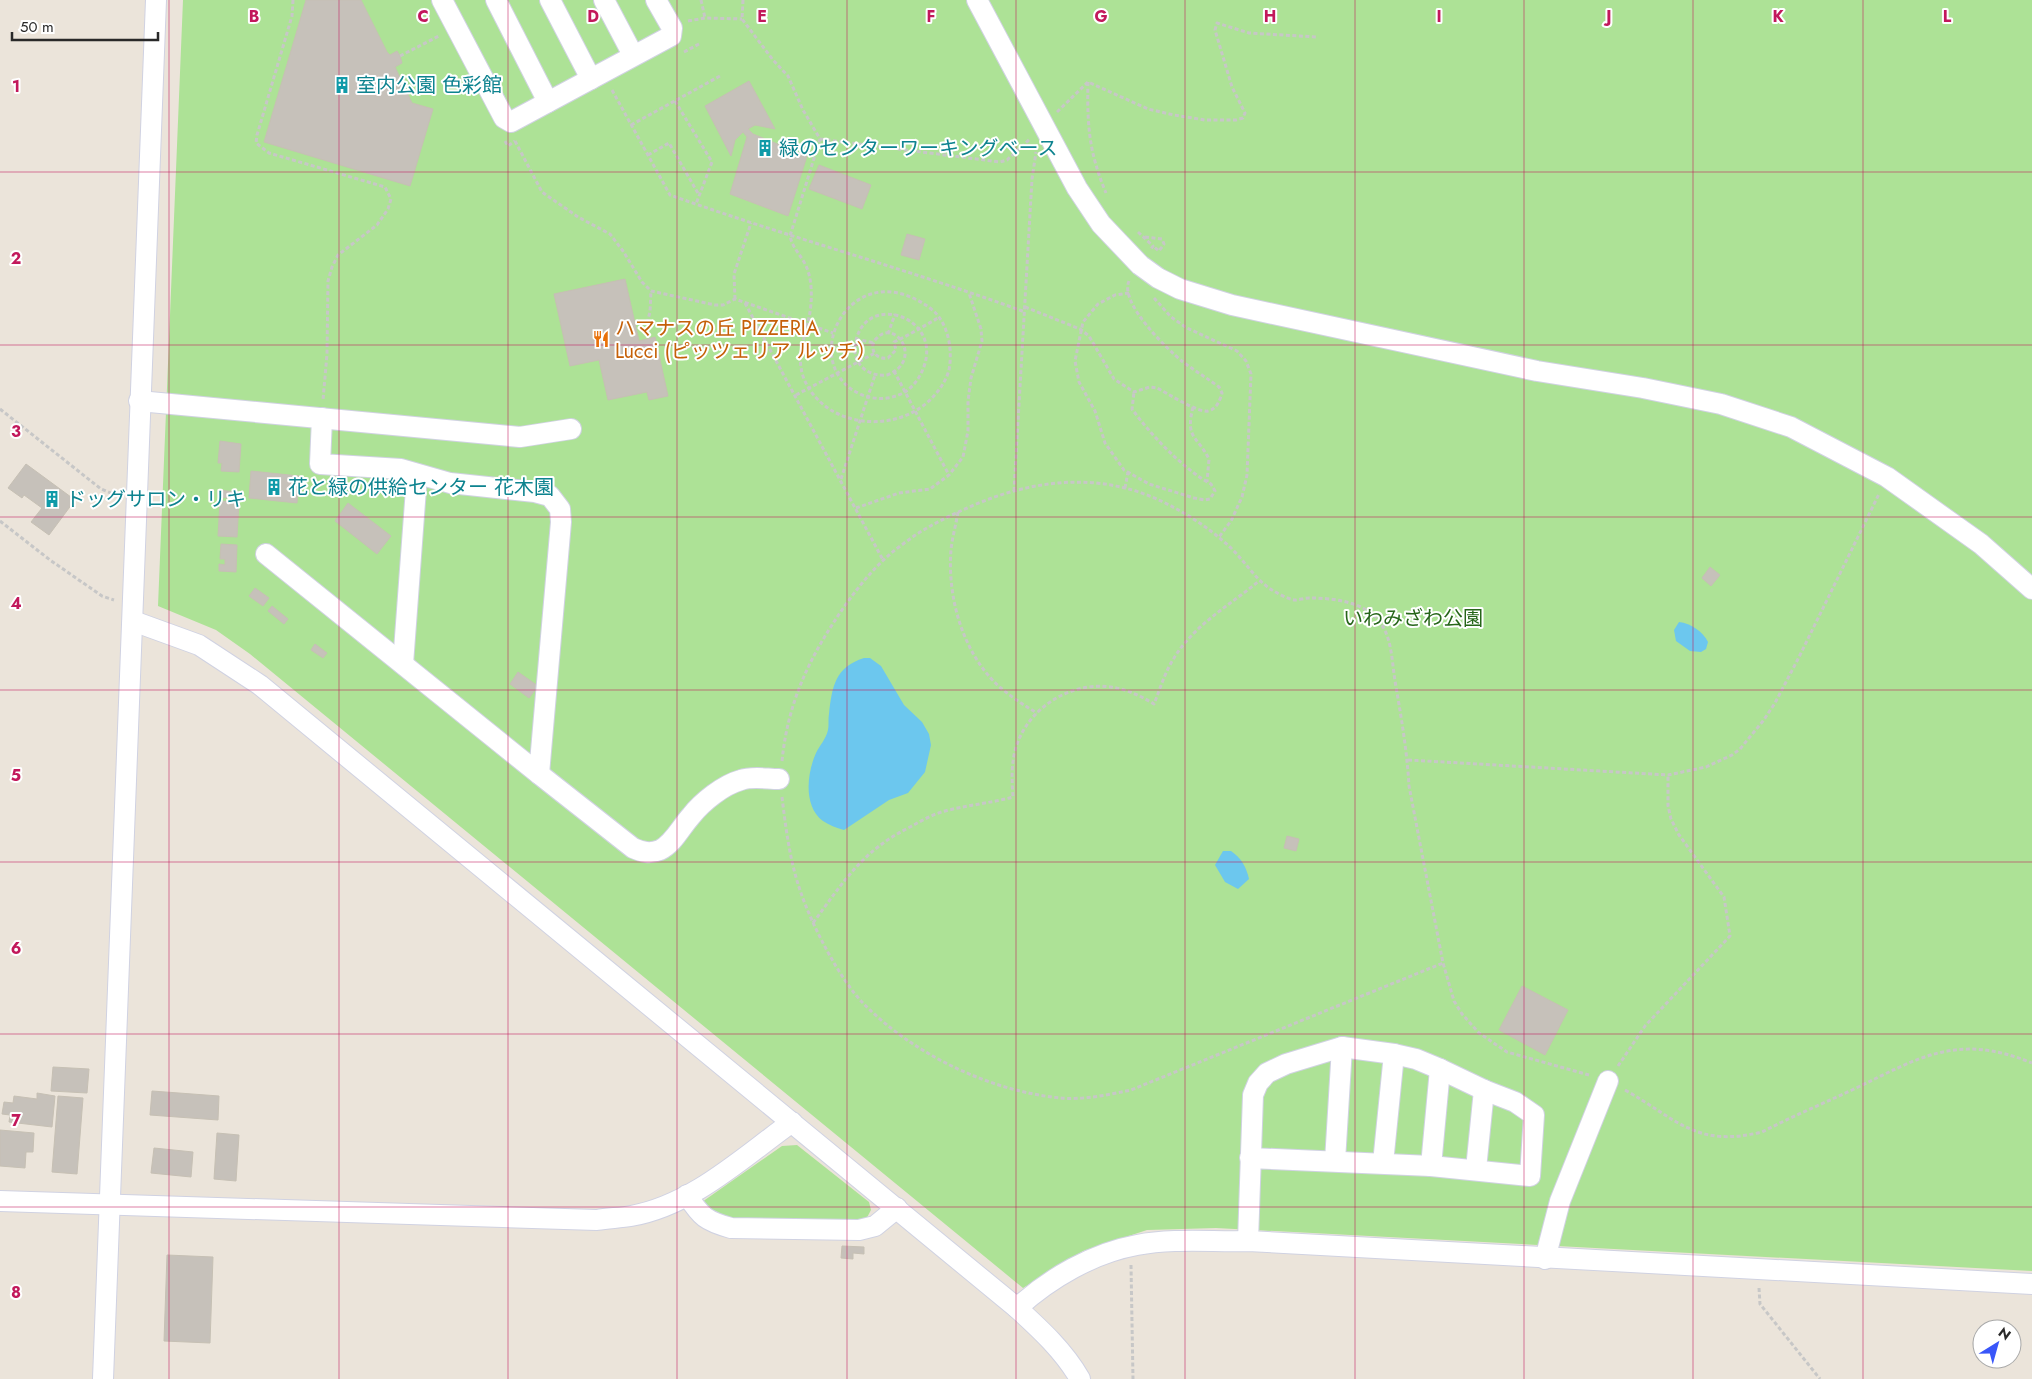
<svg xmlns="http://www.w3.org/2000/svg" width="2032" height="1379" viewBox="0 0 2032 1379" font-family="Jost,'Noto Sans JP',sans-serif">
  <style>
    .green { fill: #ade296 }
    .water { fill: #6cc7ee }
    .building { fill: #c6c1ba; stroke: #c6c0b4 }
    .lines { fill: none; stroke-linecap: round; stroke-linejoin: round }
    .minor-casing { stroke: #d0d2e2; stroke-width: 22 }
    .path { stroke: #c7c7c7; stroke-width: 3; stroke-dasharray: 4 2.5; stroke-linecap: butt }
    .minor { stroke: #fff; stroke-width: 20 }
    .grid { fill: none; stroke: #c2185b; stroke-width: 1; stroke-opacity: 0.55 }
    .labels { text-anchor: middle; stroke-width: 4; stroke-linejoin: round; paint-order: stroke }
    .culture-label { font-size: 20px; fill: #0d838f; stroke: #fff; text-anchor: start }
    .food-label { font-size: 20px; fill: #c56008; stroke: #fff; text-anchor: start }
    .park-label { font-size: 20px; fill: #266519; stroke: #fff }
    .grid-label { font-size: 16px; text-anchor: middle; font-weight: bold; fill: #c2185b; stroke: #fff; stroke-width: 4; stroke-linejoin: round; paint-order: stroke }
  </style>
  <rect width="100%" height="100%" fill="#ebe4da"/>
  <g class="green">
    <polygon points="183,0 2032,0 2032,1271 1216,1228 1147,1230 1083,1251 1023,1288 250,654 216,630 158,606"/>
    <polygon points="797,1145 869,1202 871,1210 864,1223 723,1220 702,1202 782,1146"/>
  </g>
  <g class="water">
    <path d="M1679,622C1691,623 1703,632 1708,642L1706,649L1701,652L1690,651L1676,641L1674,630Z"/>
    <path d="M864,658H870L881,666L904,705L922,722L929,734L931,745L925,772L908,793L889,800L844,830C836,828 829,825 823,821C803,806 807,773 816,753C820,745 826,739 828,730C829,725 828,720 829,714C832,687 835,667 864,658Z"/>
    <path d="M1223,851H1231C1241,858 1246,866 1249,879L1238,889L1225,882L1215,865Z"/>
  </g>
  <g class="building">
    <polygon points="306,0 361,0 387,52 390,55 397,51 400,56 402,63 395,67 412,103 433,109 410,186 264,142"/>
    <polygon points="749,81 775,129 755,125 748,129 753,134 807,156 788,216 730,194 747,137 743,132 735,140 731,156 705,106"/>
    <polygon points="819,165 871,185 862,209 809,189"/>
    <polygon points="907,234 925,239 919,260 901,255"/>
    <polygon points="625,279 639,341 655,337 668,396 649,400 647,392 608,400 599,360 570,366 554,294"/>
    <polygon points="220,441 241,444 239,472 221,471 222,463 218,463"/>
    <polygon points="26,464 75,500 49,535 31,522 42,508 24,495 22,498 8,488"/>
    <polygon points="251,471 299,476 297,503 249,498"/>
    <polygon points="218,490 238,492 237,499 218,497"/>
    <polygon points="220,501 239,502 237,537 218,536"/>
    <polygon points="348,503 391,536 377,554 335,521"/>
    <polygon points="221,544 237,545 236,572 219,571 219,564 225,565 225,559 220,559"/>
    <polygon points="1710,567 1720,575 1711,586 1702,578"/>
    <polygon points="255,588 269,598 263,606 249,596"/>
    <polygon points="272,606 288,619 284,624 268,611"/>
    <polygon points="315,644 327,653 323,658 311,650"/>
    <polygon points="518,672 538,686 529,698 510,684"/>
    <polygon points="1287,836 1299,839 1296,851 1284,848"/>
    <polygon points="1522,986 1568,1010 1545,1055 1499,1030"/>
    <polygon points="53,1067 89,1069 87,1093 51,1091"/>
    <polygon points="152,1091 219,1096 218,1120 150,1115"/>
    <polygon points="37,1093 55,1096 52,1127 9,1122 10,1115 2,1114 4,1102 13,1103 14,1096 37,1099"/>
    <polygon points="58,1096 83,1098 77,1174 52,1172"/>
    <polygon points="0,1130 34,1133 33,1152 26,1152 25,1168 0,1166"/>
    <polygon points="217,1133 239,1135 236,1181 214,1179"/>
    <polygon points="154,1148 193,1152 191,1177 151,1173"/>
    <polygon points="842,1246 864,1247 864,1254 853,1253 853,1259 841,1258"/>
    <polygon points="167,1255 213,1257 210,1343 164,1341"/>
  </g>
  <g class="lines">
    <g class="minor-casing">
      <g id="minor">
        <polyline points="442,0 504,118 511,122 671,36 672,28 656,0"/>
        <polyline points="496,0 548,102"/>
        <polyline points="550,0 591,79"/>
        <polyline points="604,0 633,55"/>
        <polyline points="977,0 1077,188 1101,224 1140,265 1158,278 1180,289 1232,305 1537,371 1643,388 1721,404 1791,427 1887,477 1981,544 2032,589"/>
        <polyline points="139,401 520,437 571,429"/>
        <polyline points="266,554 539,774 561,522 560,509 550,496 535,492 450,483 401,469 320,464 322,418"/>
        <path d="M133,621L199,645L260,685L1017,1308C1040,1329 1064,1351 1080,1379"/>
        <polyline points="403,664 417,475"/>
        <path d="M539,774L633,848C642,852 650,854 660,850C673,844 681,827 691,816C702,802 723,785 741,780C752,776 767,779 779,779"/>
        <polyline points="1335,1161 1342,1047"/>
        <polyline points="1383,1163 1394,1054"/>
        <polyline points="1431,1166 1440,1069"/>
        <polyline points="1476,1169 1484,1090"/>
        <path d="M687,1195C701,1217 706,1221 731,1228L859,1230L875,1226L897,1208"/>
        <path d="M0,1201L597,1220C608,1218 620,1218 631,1216C693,1205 743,1157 792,1122"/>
        <polyline points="1248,1241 1253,1095 1258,1083 1267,1073 1286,1064 1342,1047 1394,1054 1416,1059 1440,1069 1484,1090 1515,1102 1534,1115 1530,1176 1431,1166 1250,1158"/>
        <polyline points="1545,1259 1560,1201 1608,1081"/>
        <path d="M1017,1308C1050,1278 1093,1253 1137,1245C1173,1238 1211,1242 1248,1241L2032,1284"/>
        <polyline points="103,1379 156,0"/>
      </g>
    </g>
    <g class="path">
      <polyline points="293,0 292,16 257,135 256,143 269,153 385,187 391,199 388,209 377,225 338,255 332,267 328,281 327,354 323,400"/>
      <polyline points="701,0 705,18"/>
      <path d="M743,0L742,19L773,60L788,76L803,110L820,139L790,236C792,246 798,252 804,262C811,274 812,290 811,303C809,335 789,359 810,390C837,430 899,431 931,399C939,391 946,381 949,370C953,349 948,321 930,308C850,250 795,364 860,394C873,400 888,400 901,394C912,389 919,379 923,369C945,316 862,289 855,346C853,365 869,377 887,375C924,361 896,318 877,338C874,340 872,345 873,349C874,356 881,359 888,358L896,350L894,342C909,335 924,326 938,318"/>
      <polyline points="688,21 705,18 742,19"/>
      <polyline points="684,52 699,44"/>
      <polyline points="400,56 439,36"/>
      <path d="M1088,82C1087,126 1089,152 1106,193"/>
      <path d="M612,90L670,195C787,237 908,269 1025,312"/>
      <polyline points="675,101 712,162 696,204"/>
      <polyline points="1057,112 1088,82 1148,109 1174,115 1205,120 1236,120 1243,118 1245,113 1232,87 1215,30 1217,23 1249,33 1316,37"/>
      <polyline points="631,125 720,76"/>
      <polyline points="820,139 1000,162 1007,160 1030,139"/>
      <polyline points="505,141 508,146 515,141"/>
      <polyline points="515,141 542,192 578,217 610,234 623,251 642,282 651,291 715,305 723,305 735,299 833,333"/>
      <polyline points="648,155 669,143 699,195"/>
      <polyline points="1138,232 1153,246 1151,249"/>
      <polyline points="1145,237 1162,239 1164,244 1159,251 1153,246"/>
      <path d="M1129,293L1115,295L1098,304L1083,322L1075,361L1079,382L1095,411L1105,443L1124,470L1149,484L1194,498L1205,500L1210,499L1215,491L1211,484C1183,469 1150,434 1132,409L1134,392"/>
      <polyline points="1154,298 1171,317 1187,328 1237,351 1246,361 1251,374 1247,475 1242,497 1231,521 1219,537"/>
      <polyline points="735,299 734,274 751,223"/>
      <polyline points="745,303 883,560"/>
      <path d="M1025,307L1080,329L1089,336L1114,379L1134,392L1150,387L1157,388C1167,393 1198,413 1208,411C1217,409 1220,400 1222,393L1219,387C1207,378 1195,371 1183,362C1167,349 1119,303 1129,281"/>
      <polyline points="647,323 650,312 651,291"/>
      <polyline points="888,334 895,314"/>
      <polyline points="856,339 874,343"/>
      <polyline points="894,371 949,475"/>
      <polyline points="796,395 875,353"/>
      <path d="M1193,407C1185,439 1197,435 1209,459L1207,482"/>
      <polyline points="0,409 101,489 118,496"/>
      <polyline points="841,479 875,375"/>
      <polyline points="1125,488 1128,472"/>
      <polyline points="1014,491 1032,179 1036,152"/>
      <polyline points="856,508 899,493 930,489 949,475 963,457 968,431 968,401 971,378 982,341 981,329 969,293"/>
      <path d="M958,512C956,525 952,538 951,550C947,599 964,657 1002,689C1013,698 1025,706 1037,713"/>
      <polyline points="0,521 50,560 102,596 114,600"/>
      <polyline points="1408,760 1668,775 1706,767 1732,755 1740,749 1763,721 1775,703 1798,659 1879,494"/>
      <path d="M782,761C788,701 810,656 844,607C861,583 879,561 903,544C925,527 949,516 974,505C1021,485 1074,475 1125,488C1162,497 1205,523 1232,549C1246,563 1256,580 1272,590C1279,594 1287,599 1295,600C1299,600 1304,598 1309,598C1334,598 1368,602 1382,625C1392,641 1392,662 1395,681C1401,716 1407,750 1409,786L1443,963L1454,1001L1462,1014L1479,1033L1507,1052L1589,1075"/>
      <path d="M782,797C786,830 790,862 801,893C812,925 839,978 862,1002C911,1053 989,1091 1060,1098C1083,1100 1108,1095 1131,1090L1443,963"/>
      <path d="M813,923C844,881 862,851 910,827C921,821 933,814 945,811C968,805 991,803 1013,797C1012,781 1011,767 1015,751C1025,710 1069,681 1111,687C1126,689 1141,696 1154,704C1160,689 1165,672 1174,658C1194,625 1230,605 1259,581"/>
      <polyline points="1618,1066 1645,1026 1730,936 1724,897 1679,835 1671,819 1668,806 1668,775"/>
      <path d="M1625,1090C1678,1120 1696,1148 1762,1132C1791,1117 1822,1104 1852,1090C1919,1058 1956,1032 2032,1063"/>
      <polyline points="1131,1265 1133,1379"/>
      <polyline points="1759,1288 1760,1304 1820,1379"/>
    </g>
    <use href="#minor" class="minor"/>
  </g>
  <path class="grid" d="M169,0V1379M339,0V1379M508,0V1379M677,0V1379M847,0V1379M1016,0V1379M1185,0V1379M1355,0V1379M1524,0V1379M1693,0V1379M1863,0V1379M0,172H2032M0,345H2032M0,517H2032M0,690H2032M0,862H2032M0,1034H2032M0,1207H2032"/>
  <defs>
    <g id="building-bare" transform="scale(1.35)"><path d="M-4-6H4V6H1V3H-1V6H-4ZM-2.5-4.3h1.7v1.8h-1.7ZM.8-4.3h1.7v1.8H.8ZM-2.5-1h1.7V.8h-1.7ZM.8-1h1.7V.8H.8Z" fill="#0f9aa8" stroke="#fff" stroke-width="2.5" paint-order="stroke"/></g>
    <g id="restaurant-bare" transform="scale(1.35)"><path d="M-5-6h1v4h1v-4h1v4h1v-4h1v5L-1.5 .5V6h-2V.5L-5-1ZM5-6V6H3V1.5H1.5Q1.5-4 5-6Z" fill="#e8710a" stroke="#fff" stroke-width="2.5" paint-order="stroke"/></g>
  </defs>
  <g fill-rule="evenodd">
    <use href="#building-bare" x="342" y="85"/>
    <use href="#building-bare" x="765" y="148"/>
    <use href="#restaurant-bare" x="601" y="339"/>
    <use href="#building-bare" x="274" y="487"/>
    <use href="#building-bare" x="52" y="499"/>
  </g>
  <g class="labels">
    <g class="culture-label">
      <text x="356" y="92">室内公園 色彩館</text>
      <text x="779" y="155">緑のセンターワーキングベース</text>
      <text x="288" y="494">花と緑の供給センター 花木園</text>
      <text x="66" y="506">ドッグサロン・リキ</text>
    </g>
    <g class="food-label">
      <text x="615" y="335">ハマナスの丘 PIZZERIA<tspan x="615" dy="23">Lucci (ピッツェリア ルッチ）</tspan></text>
    </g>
    <g class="park-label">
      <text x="1413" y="625">いわみざわ公園</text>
    </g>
  </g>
  <g class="grid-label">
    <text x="254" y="22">B</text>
    <text x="423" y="22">C</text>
    <text x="593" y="22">D</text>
    <text x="762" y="22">E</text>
    <text x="931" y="22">F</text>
    <text x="1101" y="22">G</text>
    <text x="1270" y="22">H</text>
    <text x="1439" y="22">I</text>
    <text x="1609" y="22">J</text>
    <text x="1778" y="22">K</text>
    <text x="1947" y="22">L</text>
    <text x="16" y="92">1</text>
    <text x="16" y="264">2</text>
    <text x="16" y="437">3</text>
    <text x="16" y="609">4</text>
    <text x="16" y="781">5</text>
    <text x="16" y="954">6</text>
    <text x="16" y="1126">7</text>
    <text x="16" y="1298">8</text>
  </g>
  <g transform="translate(1997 1344) rotate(37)"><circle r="24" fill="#ffffff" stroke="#a9a9a9"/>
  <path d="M0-4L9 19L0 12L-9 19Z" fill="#3956f9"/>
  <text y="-8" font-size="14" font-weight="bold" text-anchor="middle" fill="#292929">N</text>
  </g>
  <path d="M12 32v8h146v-8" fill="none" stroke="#292929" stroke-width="2.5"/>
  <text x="20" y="32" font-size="15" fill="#292929" stroke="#ffffff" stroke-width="4" paint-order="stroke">50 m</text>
</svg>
